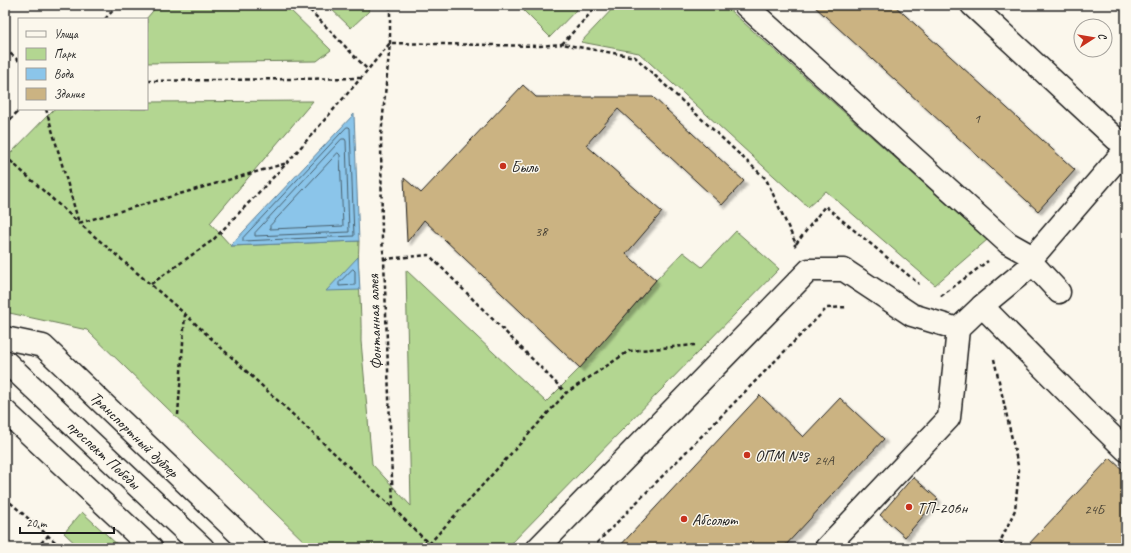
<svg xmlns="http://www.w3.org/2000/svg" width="1131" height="553" viewBox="0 0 1131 553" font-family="Caveat,sans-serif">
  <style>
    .green { fill: #b3d691; stroke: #687956 }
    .water { fill: #8bc5ea; stroke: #5f8198 }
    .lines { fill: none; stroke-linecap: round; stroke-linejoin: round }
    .shore { stroke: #48606e; stroke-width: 1 }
    .building { fill: #cbb382; stroke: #1c1c1c; filter: url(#shadow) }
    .minor-casing { stroke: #1c1c1c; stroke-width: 25 }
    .major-casing { stroke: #1c1c1c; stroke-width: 25 }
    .path { stroke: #1c1c1c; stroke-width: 2.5; stroke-dasharray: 4 3; stroke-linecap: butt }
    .minor { stroke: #fbf7ec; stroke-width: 22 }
    .major { stroke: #fbf7ec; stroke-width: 22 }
    .poi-dot { fill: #c8321e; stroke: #fbf7ec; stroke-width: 1.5 }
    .labels { text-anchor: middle; stroke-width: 3; stroke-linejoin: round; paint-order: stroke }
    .number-label { font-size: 14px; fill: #484236 }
    .poi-label { font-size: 16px; fill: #1c1c1c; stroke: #fbf7ec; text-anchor: start }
    .street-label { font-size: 16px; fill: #1c1c1c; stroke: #fbf7ec }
  </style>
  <defs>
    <filter id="shadow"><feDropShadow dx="3.5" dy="3.5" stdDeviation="1" flood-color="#0004"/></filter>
  </defs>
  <rect width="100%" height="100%" fill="#fbf7ec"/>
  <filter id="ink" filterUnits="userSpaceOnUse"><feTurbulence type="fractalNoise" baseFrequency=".025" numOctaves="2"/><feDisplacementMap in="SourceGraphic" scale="8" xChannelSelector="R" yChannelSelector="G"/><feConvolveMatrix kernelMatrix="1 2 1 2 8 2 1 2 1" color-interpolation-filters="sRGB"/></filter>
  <g filter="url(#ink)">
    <g class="green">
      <polygon points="158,5 285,5 331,50 317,61 147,63 147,19 146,19"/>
      <polygon points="327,5 369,5 369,11 351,28"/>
      <polygon points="518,5 581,5 550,37"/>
      <polygon points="616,5 724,5 987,240 935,285 826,191 808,207 639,53 581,42"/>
      <path d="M313,101L210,223L231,246L359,241C357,274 362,308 361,341L372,464L411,506L406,270L546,402L580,368L656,280L683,252L702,267L736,231L779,269L507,548H311L87,330L5,312V159L54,109H147V102Z"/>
      <polygon points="82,512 121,548 80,548 64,533"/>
    </g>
    <g class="water">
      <polygon points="354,114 359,241 230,246"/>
      <polygon points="358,257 360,290 326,291"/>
    </g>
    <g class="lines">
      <g class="shore">
        <polygon points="347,127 349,127 350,128 354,236 243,241 243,238"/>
        <polygon points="342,139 345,139 346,141 349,232 255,236 255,233"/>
        <polygon points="338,153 340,155 343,226 270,229 270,226"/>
        <polygon points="353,269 355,271 355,285 339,286 339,283"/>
      </g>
    </g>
    <g class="building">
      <polygon points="813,5 894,5 1075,170 1038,211"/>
      <polygon points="523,85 536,97 653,97 744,181 722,205 618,109 586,145 662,212 626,254 656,280 580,368 424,220 407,242 404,178 421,193"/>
      <polygon points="760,395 803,437 840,398 884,439 783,548 618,548"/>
      <polygon points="1110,458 1126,473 1126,548 1025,548"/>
      <polygon points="913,477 938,499 905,537 880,515"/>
    </g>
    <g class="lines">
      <g class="minor-casing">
        <g id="minor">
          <polyline points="745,5 1008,243 1033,257"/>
          <polyline points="972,5 1116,139 1126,144"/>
          <polyline points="1033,264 1059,292"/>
          <polyline points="982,306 1033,264 1033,257 1126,149"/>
          <polyline points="5,338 43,346 254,548"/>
          <polyline points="538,548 809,270 844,270 912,315 958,329 982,306 1087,412 1126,450"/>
          <polyline points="826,548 949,418 958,329"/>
        </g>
      </g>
      <g class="major-casing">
        <g id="major">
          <polyline points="5,361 203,548"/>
          <polyline points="5,411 151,548"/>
        </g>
      </g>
      <g class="path">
        <polyline points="305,5 368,70"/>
        <polyline points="390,5 390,43 381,136 382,240 384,259 393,507"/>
        <polyline points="598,5 562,44 635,57 766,179 796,244 794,246"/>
        <polyline points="105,19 118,5"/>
        <polyline points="5,49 19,61"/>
        <polyline points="147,81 360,78"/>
        <polyline points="46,109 79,223 287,163"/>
        <polyline points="5,125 20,109"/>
        <polyline points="5,156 79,223 185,314 393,508 433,548"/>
        <polyline points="796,244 825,206 919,284"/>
        <polyline points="384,259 429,255 566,393 629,351 695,345"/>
        <polyline points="151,284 213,240 287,163 361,78 390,43 540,46 562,44"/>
        <polyline points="941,296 988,261"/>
        <polyline points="994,359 1019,470 1015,510 1000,542 1005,548"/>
        <polyline points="178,415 185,314"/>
        <polyline points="5,498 62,548"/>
        <polyline points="429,544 566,393"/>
        <polyline points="36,548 48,536"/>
        <polyline points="592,548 827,308 848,307"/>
      </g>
      <use href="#minor" class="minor"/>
      <use href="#major" class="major"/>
    </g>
  </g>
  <g class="poi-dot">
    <circle cx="503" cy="166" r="4"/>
    <circle cx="747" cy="455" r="4"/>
    <circle cx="909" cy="507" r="4"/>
    <circle cx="684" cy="519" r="4"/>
  </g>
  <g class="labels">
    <g class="number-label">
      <text x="977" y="123">1</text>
      <text x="541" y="236">38</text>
      <text x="824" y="465">24А</text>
      <text x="1094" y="514">24Б</text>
    </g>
    <g class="poi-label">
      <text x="511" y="172">Быль</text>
      <text x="755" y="461">ОПМ №8</text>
      <text x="917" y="513">ТП-206н</text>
      <text x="692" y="525">Абсолют</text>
    </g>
    <g class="street-label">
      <text transform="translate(374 322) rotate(-92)" y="6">Фонтанная аллея</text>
      <text transform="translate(135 434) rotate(44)" y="6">Транспортный дублер</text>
      <text transform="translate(104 454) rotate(43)" y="6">проспект Победы</text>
    </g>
  </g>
  <rect width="1131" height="553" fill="none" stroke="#fbf7ec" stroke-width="20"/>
  <rect x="10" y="10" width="1111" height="533" fill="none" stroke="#1c1c1c" stroke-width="1.5" filter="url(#ink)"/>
  <rect x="18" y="18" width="130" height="92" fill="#fbf7ec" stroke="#a29f99"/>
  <rect x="26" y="31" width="20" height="6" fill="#fbf7ec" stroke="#a29f99"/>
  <text x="54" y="38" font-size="12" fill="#1c1c1c">Улица</text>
  <rect x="26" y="48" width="20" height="12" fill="#b3d691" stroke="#a29f99"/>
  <text x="54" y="58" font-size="12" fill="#1c1c1c">Парк</text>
  <rect x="26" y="68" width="20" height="12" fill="#8bc5ea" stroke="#a29f99"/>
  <text x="54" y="78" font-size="12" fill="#1c1c1c">Вода</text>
  <rect x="26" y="88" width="20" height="12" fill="#cbb382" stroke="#a29f99"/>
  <text x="54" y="98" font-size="12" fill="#1c1c1c">Здание</text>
  <g transform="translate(1093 38) rotate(78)"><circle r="19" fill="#fbf7ec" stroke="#a29f99"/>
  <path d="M0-3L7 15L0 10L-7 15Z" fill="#c8321e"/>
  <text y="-6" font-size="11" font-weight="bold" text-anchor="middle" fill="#1c1c1c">С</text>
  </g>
  <path d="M20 527v6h94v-6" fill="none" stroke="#1c1c1c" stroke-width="2"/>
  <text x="26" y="527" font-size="12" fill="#1c1c1c" stroke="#fbf7ec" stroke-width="3" paint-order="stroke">20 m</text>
</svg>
